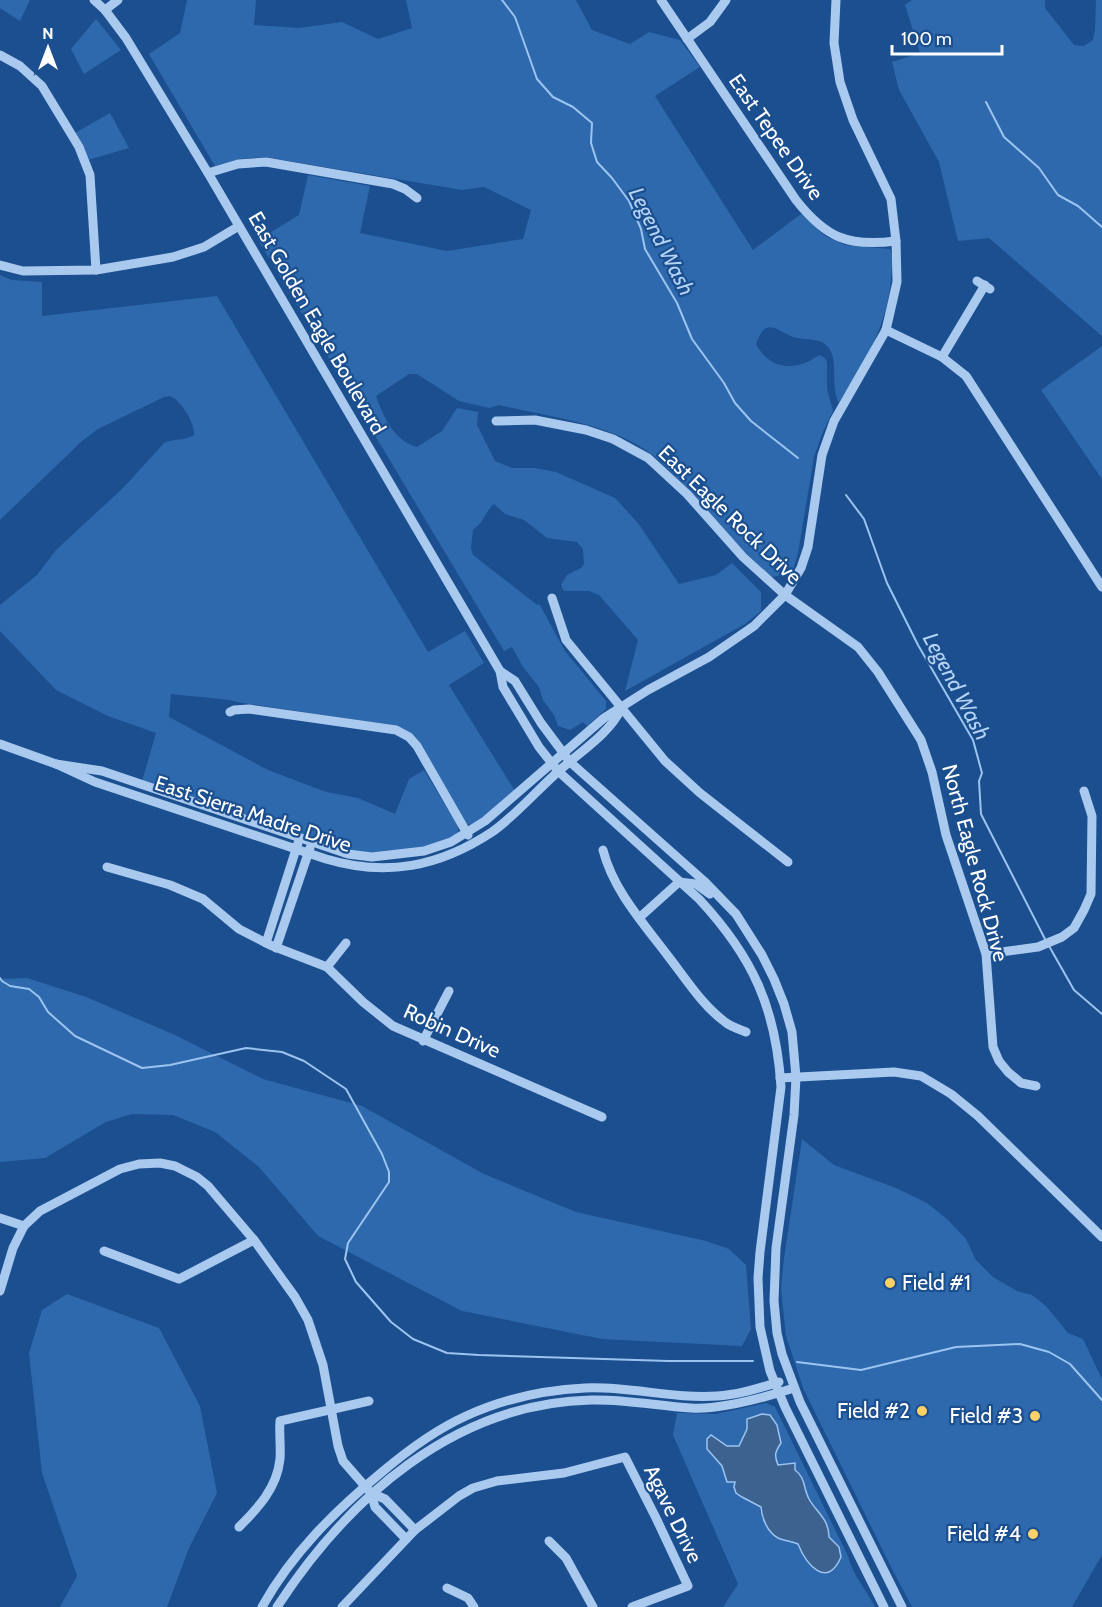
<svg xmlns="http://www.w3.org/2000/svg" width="1102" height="1607" viewBox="0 0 1102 1607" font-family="Cabin,sans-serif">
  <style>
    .green { fill: #2e69ad }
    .water { fill: #3c6290; stroke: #9cc4f0; stroke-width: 1.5 }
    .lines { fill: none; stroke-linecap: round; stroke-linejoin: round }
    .stream { stroke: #9cc4f0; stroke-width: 2 }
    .minor { stroke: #a9c9ee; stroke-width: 9 }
    .poi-dot { fill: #ffd166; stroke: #1b4f8f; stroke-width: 2 }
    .labels { text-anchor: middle; stroke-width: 4.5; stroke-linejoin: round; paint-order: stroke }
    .street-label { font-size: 21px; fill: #fff; stroke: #1b4f8f }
    .poi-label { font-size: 21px; fill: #fff; stroke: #1b4f8f; text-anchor: end }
    .water-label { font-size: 22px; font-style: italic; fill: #b5d3f5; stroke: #1b4f8f }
  </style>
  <rect width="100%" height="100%" fill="#1b4f8f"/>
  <g class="green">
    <polygon points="0,0 30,0 20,21 0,8"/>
    <path d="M187,0H256L254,25L299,28L342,22L378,39L412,28L406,0H576L592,30L630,44L649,32L680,40L700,67L655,96L753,250L801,214L825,236L845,245L890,249C893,258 892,268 891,277C888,325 864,363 839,403C830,387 839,359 828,347C821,338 807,340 797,338C780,335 767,312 756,344C770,370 796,372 819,355L825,358L827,362V389L833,411L822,434L814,457L798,553L792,573L772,577C735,547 708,508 674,475C666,468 659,459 650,453C608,423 549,417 499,405L489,408L459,401L417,374H409L376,396C384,417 393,440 417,447L442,431L457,408L478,412L477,425L495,461L512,468H535L556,472L615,498L638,523L679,584L716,575L732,563L761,592V611L745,624L625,691L638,640L599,595L589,591H564L561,585L567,575L581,568L584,564L583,549L577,542L547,538L524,520L505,514L494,504C484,513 485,521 473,530L471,548L473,555L536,604L540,605L565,651L606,701V709L587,726L583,722L570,730L558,726L554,715L543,700L539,687L523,667L512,647L504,651L258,240L299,215L308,175L370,186L360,233L447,251L523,239L531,210L484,187L462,190L265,157L239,159L215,166L149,54L180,33Z"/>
    <polygon points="912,0 1045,0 1045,8 1074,45 1084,46 1093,40 1095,30 1096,0 1102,0 1102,336 989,238 958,241 939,162 899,90 892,62 920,53 905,5"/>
    <polygon points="96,19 121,50 84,74 71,49"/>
    <polygon points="110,113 129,148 88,160 75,133"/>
    <path d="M0,275L12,280L42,282V316L217,296L428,652L465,631L484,663L449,685L515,791L478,821L469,825L465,823L415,739L393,726L237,702L230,700L171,694L169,717L268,770L326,792L358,798L395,814L409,779L424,770L458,826C458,830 459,832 456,835C446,845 401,853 387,853C369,854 352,850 335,846L142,781L156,733L108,716L56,690L0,631V605L37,575L56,550L124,487L164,443C174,438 186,441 194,435C195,423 181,400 170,396L164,397L98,429L82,441L0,520Z"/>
    <polygon points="1102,346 1102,479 1041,390"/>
    <polygon points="27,978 86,997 175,1035 263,1079 362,1106 484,1174 576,1212 706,1241 729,1249 746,1265 751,1329 742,1346 602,1339 462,1311 318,1236 259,1167 215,1132 173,1115 132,1114 106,1122 45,1158 0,1162 0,979"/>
    <polygon points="802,1139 834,1165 896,1188 927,1203 948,1220 966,1239 976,1260 993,1277 1017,1291 1032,1295 1046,1306 1068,1333 1083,1339 1102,1379 1102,1555 1072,1607 912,1607 891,1567 803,1388 786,1336 781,1289 784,1258"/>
    <polygon points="67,1294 159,1328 200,1406 217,1493 189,1548 167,1607 60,1607 77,1576 42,1473 29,1353 42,1310"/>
    <path d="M766,1403L775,1407L848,1556C853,1576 866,1589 875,1607H723L738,1584L673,1435L677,1413L716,1414Z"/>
  </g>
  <path class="water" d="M762,1414L770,1415L777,1425L781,1443C775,1452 774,1455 778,1465L795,1463V1470C806,1478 803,1488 809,1499C817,1513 829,1519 829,1537L839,1547L841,1557C827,1590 806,1564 798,1544C791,1541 784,1541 778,1538C767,1532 762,1518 761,1507L742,1497L736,1493L734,1487L735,1482H727L722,1466L707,1449V1439L711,1435L727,1446H739L747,1429V1419Z"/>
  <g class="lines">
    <g class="stream">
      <polyline points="502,0 515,17 537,79 553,97 573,107 592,123 591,143 597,162 612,178 629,201 641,229 645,249 677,303 692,339 724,383 735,403 751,421 798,458"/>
      <polyline points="986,102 1004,137 1039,168 1058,195 1078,206 1102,227"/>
      <polyline points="846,495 864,519 887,583 918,645 973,740 982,773 979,781 981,814 1046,941"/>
      <polyline points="1049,946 1074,990 1102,1014"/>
      <polyline points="0,978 2,981 10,986 29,989 39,997 48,1012 75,1036 142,1068 170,1065 246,1048 282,1052 304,1061 346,1089 382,1154 389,1172 389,1182 348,1243 345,1259 356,1282 391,1322 413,1339 447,1353 479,1355 668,1361 753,1361"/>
      <polyline points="797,1362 861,1370 956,1347 1020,1344 1049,1352 1070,1364 1102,1400"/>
    </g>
    <g class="minor">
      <path d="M94,0L105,10L126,38L208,173L500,671L503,687L539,747L558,771L699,899C753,957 776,1008 781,1087L760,1252L758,1278L760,1327L770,1371L785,1407L884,1607"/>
      <path d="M661,0L796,200C826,238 848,247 896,241"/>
      <polyline points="105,10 118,0"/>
      <polyline points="687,39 710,22 726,0"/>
      <polyline points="0,55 20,66 42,86 79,147 90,175 96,270"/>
      <polyline points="208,173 238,164 266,162 393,184 405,189 417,198"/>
      <polyline points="0,265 23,271 96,270 173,257 204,247 239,226"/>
      <polyline points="977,281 990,289"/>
      <polyline points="886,330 942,357 966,376 1102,587"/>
      <polyline points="942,357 985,285"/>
      <polyline points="496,421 535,420 586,430 613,439 648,458 687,494 743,557 785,595 858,647 878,672 921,740 932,772 946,835 986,954 993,1047 999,1061 1008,1072 1021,1083 1036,1086"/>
      <polyline points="552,598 566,640 665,761 700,793 788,862"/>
      <polyline points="500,671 515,681 541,723 570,762 704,881 736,914 762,955 774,979 784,1004 792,1032 796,1077 794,1115 776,1248 774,1301 777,1333 782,1354 800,1402 902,1607"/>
      <polyline points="230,712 234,710 249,709 396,730 409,737 417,746 468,835"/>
      <path d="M0,744L56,764L95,782L326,859C386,877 439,867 492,832C514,817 539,788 560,770C581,751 609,734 621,709"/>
      <polyline points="56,764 102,771 348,854 372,857 424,851 451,842 485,821 604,718 648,690 709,657 754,626 785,595 801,568 808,547 822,455 834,421 886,330 897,282 896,241 891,199 853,120 840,82 834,43 836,0"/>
      <path d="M603,850C613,890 644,924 668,956C686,979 702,1005 725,1022C731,1027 739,1029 746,1032"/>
      <polyline points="107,867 170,885 203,899 239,929 270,945 327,967 363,1002 393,1026 602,1117"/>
      <polyline points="639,918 679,882 696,884 710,894"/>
      <polyline points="266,943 298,843"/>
      <polyline points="276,948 310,848"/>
      <polyline points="986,954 1038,947 1062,937 1074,928 1084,910 1091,894 1092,816 1084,791"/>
      <polyline points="327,967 346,943"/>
      <polyline points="423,1041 449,991"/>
      <polyline points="780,1078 894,1072 921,1076 951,1094 978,1116 1102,1237"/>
      <polyline points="0,1218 24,1226"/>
      <polyline points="104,1251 179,1279 254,1240"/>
      <polyline points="0,1291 13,1248 24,1226 40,1211 120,1169 139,1164 160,1163 175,1166 197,1177 208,1186 254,1240 295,1297 308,1320 323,1365 338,1446 343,1461 371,1493 375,1507 406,1539"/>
      <polyline points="371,1493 385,1499 415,1530"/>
      <path d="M239,1527C258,1508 277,1488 280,1459C281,1447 279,1434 280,1421L369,1401"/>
      <polyline points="549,1541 566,1558 593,1607"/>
      <polyline points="447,1588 468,1598 474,1607"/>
      <path d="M262,1607C292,1553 335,1511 382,1472C408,1450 435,1430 466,1416C503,1399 545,1390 585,1388C629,1386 673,1399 717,1396C738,1395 759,1388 779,1382"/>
      <path d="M277,1607C348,1498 454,1403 591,1400C625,1399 658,1406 691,1408C720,1410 766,1397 794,1388"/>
      <polyline points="342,1607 415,1530 459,1496 473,1488 497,1481 564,1473 625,1457 656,1518 688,1586 632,1607"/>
    </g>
  </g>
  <g class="poi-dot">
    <circle cx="890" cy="1283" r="6"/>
    <circle cx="922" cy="1411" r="6"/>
    <circle cx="1035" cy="1416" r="6"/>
    <circle cx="1033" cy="1534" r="6"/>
  </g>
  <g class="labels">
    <g class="street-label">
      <text transform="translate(776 137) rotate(55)" y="7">East Tepee Drive</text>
      <text transform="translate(317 323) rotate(60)" y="7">East Golden Eagle Boulevard</text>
      <text transform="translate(730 515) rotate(44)" y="7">East Eagle Rock Drive</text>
      <text transform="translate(253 814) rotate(18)" y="7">East Sierra Madre Drive</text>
      <text transform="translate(975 863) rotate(75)" y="7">North Eagle Rock Drive</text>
      <text transform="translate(452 1031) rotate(24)" y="7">Robin Drive</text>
      <text transform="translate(673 1514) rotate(64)" y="7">Agave Drive</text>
    </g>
    <g class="poi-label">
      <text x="902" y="1290" text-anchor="start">Field #1</text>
      <text x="910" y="1418">Field #2</text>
      <text x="1023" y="1423">Field #3</text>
      <text x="1021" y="1541">Field #4</text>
    </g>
    <g class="water-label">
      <text transform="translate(662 241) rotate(63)" y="8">Legend Wash</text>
      <text transform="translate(957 686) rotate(62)" y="8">Legend Wash</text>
    </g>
  </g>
  <g transform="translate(48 48)" stroke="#1b4f8f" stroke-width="4.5" paint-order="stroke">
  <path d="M0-4.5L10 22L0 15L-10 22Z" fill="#ffffff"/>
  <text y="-9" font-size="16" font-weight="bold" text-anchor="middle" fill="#ffffff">N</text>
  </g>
  <path d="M892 45v9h110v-9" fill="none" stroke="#ffffff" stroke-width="3"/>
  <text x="901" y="45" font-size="18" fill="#ffffff" stroke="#1b4f8f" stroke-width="4.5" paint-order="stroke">100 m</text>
</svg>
